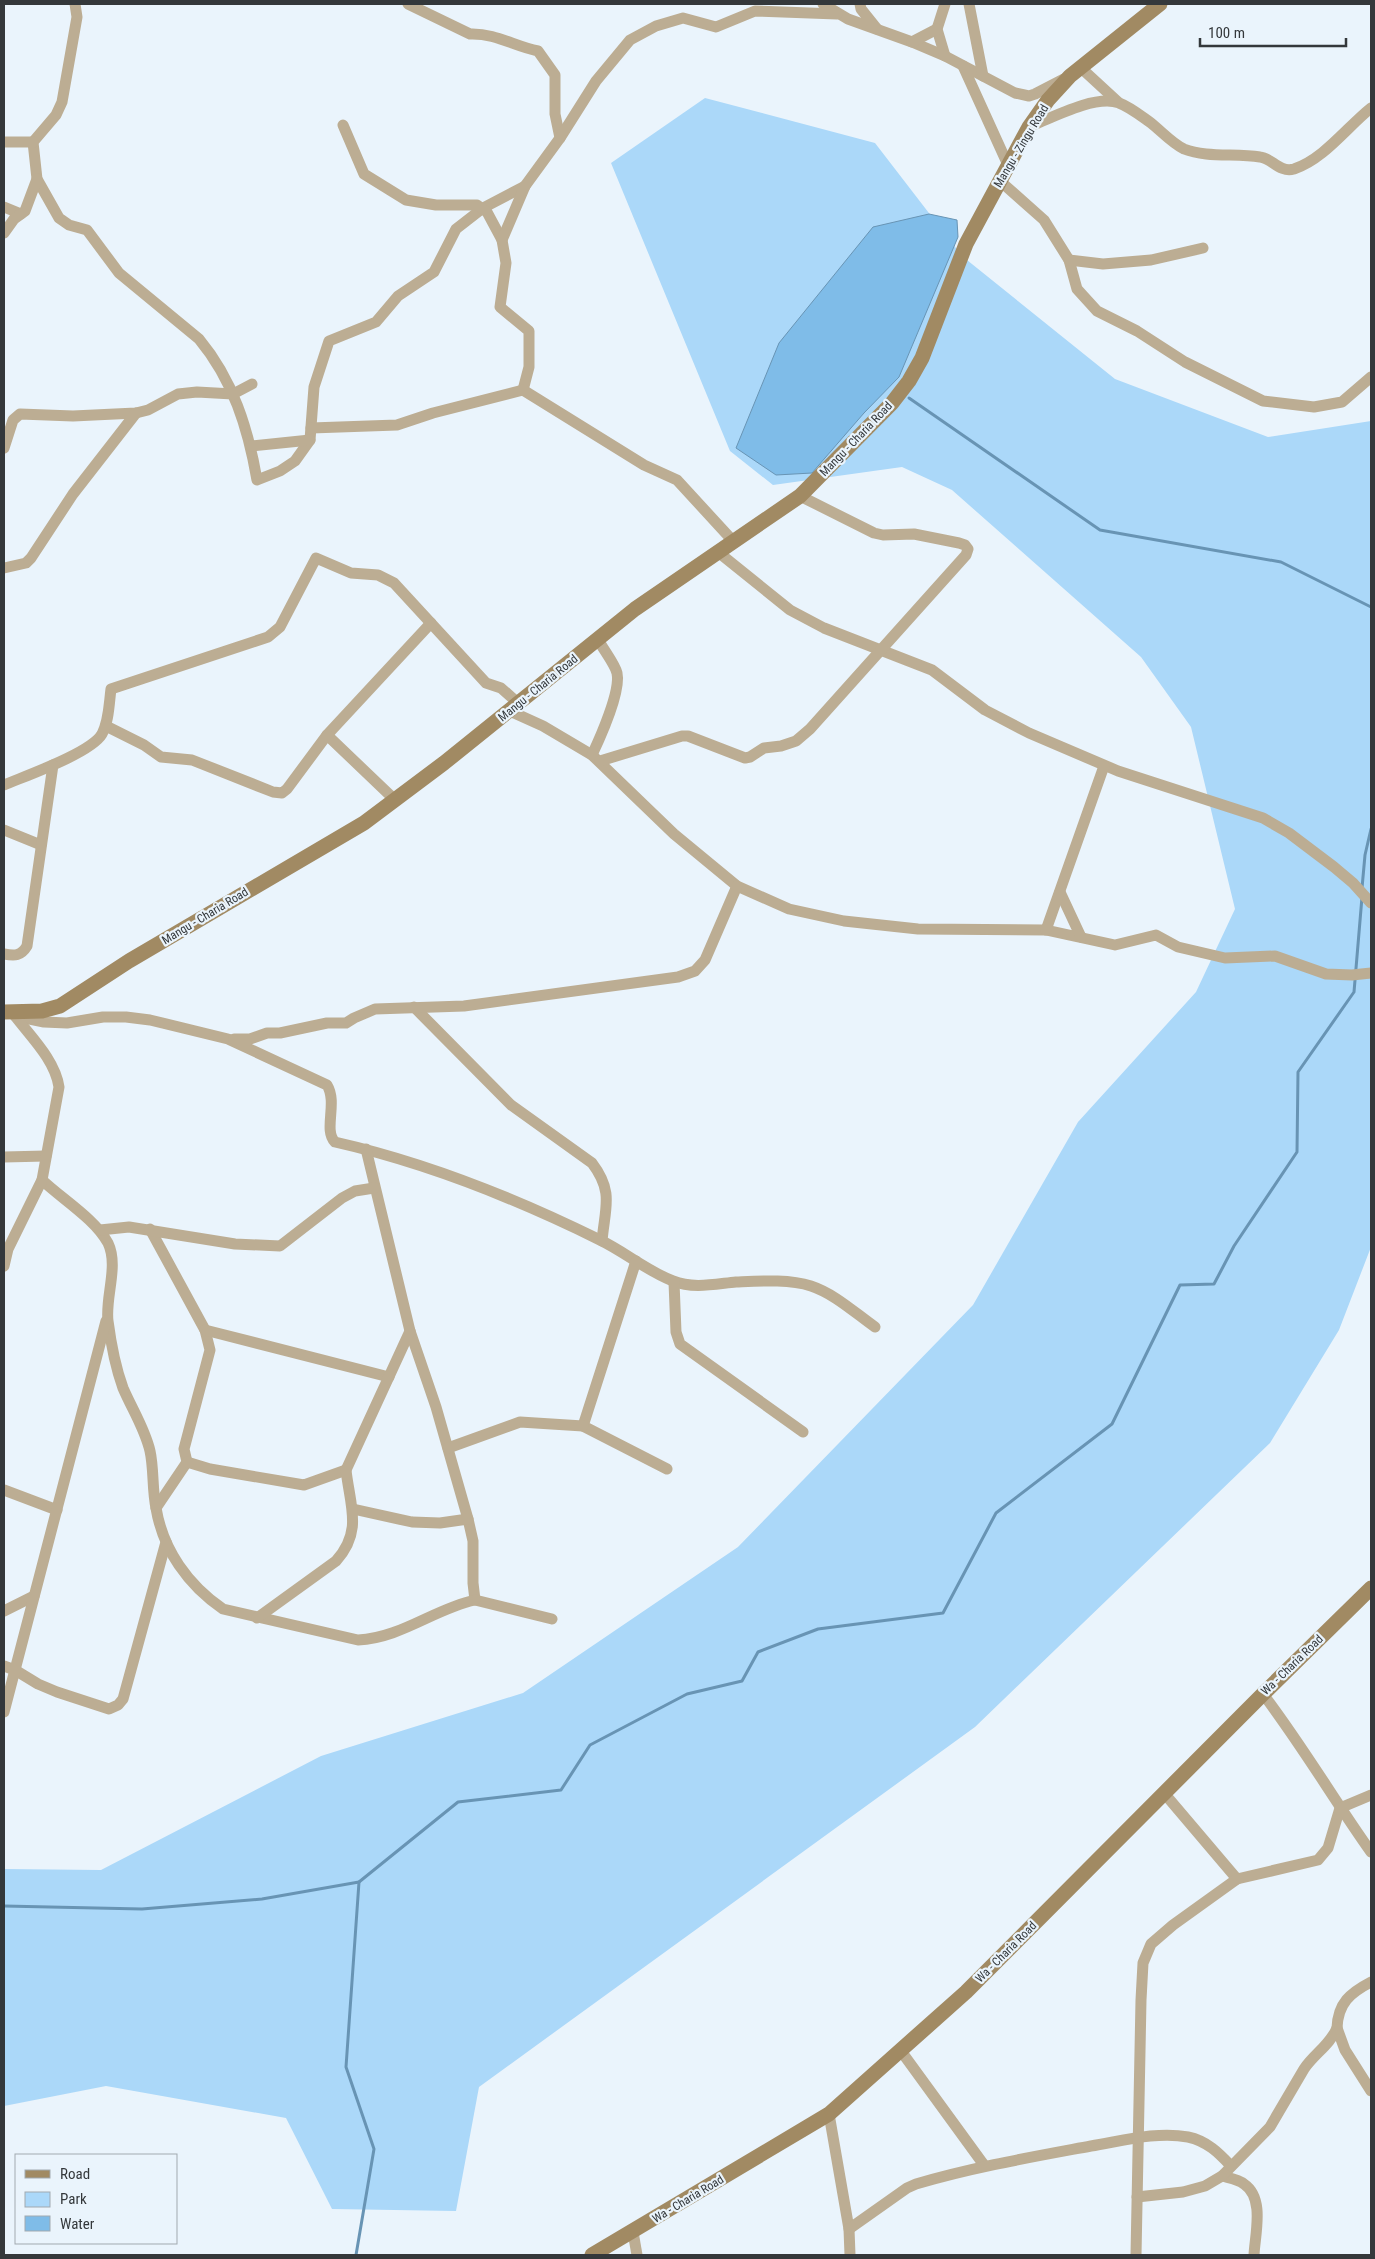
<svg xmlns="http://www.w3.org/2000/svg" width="1375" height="2259" viewBox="0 0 1375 2259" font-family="'Roboto Condensed',sans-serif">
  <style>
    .green { fill: #abd8f9 }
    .water { fill: #7fbce8; stroke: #6894b4 }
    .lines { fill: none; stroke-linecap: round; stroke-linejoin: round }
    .stream { stroke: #6894b4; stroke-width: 3 }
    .street { stroke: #bcad93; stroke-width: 11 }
    .secondary { stroke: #a18a63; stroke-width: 15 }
    .labels { text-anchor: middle; stroke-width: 4.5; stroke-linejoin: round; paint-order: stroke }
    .street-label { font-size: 12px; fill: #34383b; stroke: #eaf4fc }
  </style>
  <rect width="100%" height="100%" fill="#eaf4fc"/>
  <polygon class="green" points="705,98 875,143 962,256 1115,379 1268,437 1371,421 1371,1247 1339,1330 1270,1443 975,1727 479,2087 456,2211 332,2209 286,2118 106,2086 4,2106 4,1869 101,1870 321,1756 523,1693 738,1547 973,1305 1078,1122 1196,992 1235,909 1191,727 1141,657 952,490 902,467 773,485 730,451 611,163"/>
  <polygon class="water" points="929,214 957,220 958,237 899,377 864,413 812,473 776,475 736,448 779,343 873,227"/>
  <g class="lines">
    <g class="stream">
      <polyline points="909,398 1100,530 1281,562 1371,607"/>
      <polyline points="1362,888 1365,855 1371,829"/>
      <polyline points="4,1906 142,1909 262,1899 359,1882 458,1802 561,1790 590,1745 687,1694 742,1681 758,1652 818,1629 943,1613 996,1513 1112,1424 1180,1285 1214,1284 1234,1246 1297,1152 1298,1072 1354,992 1362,897"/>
      <polyline points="356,2255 374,2149 346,2067 359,1882"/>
    </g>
    <g class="street">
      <path d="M75,4L77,17L62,102L56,115L33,142L37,179L59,218L69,225L87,230L119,273L199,339C233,380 248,428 257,480L280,471L295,461L310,440L314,387L329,341L376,322L398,296L434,272L456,229L483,208L525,186"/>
      <path d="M408,4L470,34C495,33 514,46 538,51L555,75V114L560,138"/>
      <polyline points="823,4 848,19 912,42 945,56 1015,93 1029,96 1035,94 1064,79"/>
      <polyline points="860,4 861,9 877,29"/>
      <polyline points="945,4 937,29 945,56"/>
      <polyline points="969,4 983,76"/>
      <polyline points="912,42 937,29"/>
      <polyline points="963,66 1008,165"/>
      <polyline points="1080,67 1118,102"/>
      <polyline points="343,125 364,174 406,200 436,205 477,205 487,212 502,240 506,263 500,307 529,331 529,367 523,390"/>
      <path d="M1029,127C1051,118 1096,94 1119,103C1130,107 1141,116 1151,123C1161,131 1173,144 1184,149C1207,158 1235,153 1260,157C1272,158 1279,173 1294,169C1324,159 1347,127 1371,108"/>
      <polyline points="4,142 33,142"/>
      <polyline points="1000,181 1044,220 1069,260 1077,289 1097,311 1137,331 1185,362 1263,401 1314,407 1342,402 1371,377"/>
      <polyline points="4,207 21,214"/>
      <polyline points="4,233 14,219 25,211 37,179"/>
      <polyline points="502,240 525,186 560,138 596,81 630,40 656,26 683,18 716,27 755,11 837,14"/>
      <polyline points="1069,260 1103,264 1151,260 1203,248"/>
      <polyline points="311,428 397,425 433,413 523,390 644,465 677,480 733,541"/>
      <polyline points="251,446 310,440"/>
      <polyline points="4,448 13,420 20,414 73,416 136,413 148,410 178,394 197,392 233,394 252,384"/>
      <polyline points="718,552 790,610 824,628 932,670 985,710 1029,733 1118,771 1263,818 1289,833 1334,867 1353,883 1371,903"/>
      <polyline points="4,568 26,563 31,558 73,494 136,413"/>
      <polyline points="510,711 543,726 592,755 674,834 737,886 789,909 844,921 918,929 1046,930 1115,945 1156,935 1178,947 1225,958 1275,956 1326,974 1352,975 1371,973"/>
      <polyline points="106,726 144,745 161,757 192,760 273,792 282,793 287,789 327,735 431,623"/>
      <polyline points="327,735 395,800"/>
      <path d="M592,755C600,738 621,691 617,673C615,664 602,648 598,639"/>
      <polyline points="600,761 682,736 688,736 745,758 750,757 764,748 781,746 796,741 810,729 966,555 968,549 965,545 959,543 914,534 883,535 874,533 800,496"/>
      <path d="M4,785C25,776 91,753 102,734C109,721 109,704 111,689L268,637L280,627L316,558L351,573L378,575L394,583L486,683L501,688L519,704"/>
      <polyline points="4,830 41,845"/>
      <polyline points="1060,892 1081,937"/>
      <polyline points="1046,930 1104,766"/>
      <path d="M4,954C15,956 21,956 27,946L53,765"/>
      <path d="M414,1007L511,1105L592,1163C614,1192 605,1207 602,1241"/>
      <path d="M15,1016L44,1022L67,1023L103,1017H126L150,1020L228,1039L327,1085C338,1103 323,1130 335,1142C428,1163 515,1198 600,1240C625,1252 647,1271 673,1281C693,1289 715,1284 736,1282C760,1281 789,1279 811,1286C835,1294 855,1313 875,1327"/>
      <polyline points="234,1039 250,1039 267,1033 280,1033 327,1023 346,1023 354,1018 375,1009 464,1006 678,977 695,971 705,960 737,886"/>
      <polyline points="366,1149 410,1331 436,1407 468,1519 473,1541 473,1583 475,1600 552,1619"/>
      <polyline points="4,1157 46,1156"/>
      <path d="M42,1180C62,1199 95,1219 108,1243C119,1266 105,1297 108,1321C111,1344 115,1366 123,1388C132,1409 145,1429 150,1451C154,1469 152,1489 156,1508C163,1550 188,1585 223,1609L358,1640C401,1638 434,1609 475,1600"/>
      <polyline points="150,1229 205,1330 210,1350 184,1449 187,1462 156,1508"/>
      <polyline points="100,1230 129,1227 235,1244 280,1246 342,1198 355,1191 374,1188"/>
      <polyline points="636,1261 583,1426 667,1469"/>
      <path d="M4,1266L8,1249L42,1180L59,1087C55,1060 31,1037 15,1016"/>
      <polyline points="674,1282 676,1332 680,1344 803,1432"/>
      <polyline points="205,1330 389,1377"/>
      <polyline points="448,1448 520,1422 583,1426"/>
      <polyline points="187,1462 210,1469 304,1485 346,1470"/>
      <polyline points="4,1490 57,1510"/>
      <polyline points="353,1509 412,1522 440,1523 468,1519"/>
      <polyline points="4,1611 34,1596"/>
      <path d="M257,1618L336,1561C363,1531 350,1506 346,1470L410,1331"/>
      <polyline points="4,1666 15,1670 38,1684 57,1692 109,1709 118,1705 123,1699 166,1542"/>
      <path d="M1263,1694C1302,1745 1334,1800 1371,1852"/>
      <polyline points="4,1712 106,1321"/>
      <polyline points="1164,1793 1237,1879"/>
      <path d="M1337,2028C1338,2003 1350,1993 1371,1982"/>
      <polyline points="901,2051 984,2165"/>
      <polyline points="829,2114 849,2229 850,2255"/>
      <path d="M1222,2176C1229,2178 1238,2179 1244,2184C1265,2198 1255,2234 1254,2255"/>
      <path d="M1137,2197L1183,2192L1205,2186L1222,2176L1270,2127L1304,2069C1314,2054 1330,2045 1337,2028L1345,2050L1371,2091"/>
      <path d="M849,2229L907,2188L916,2184C974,2167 1032,2157 1091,2146C1122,2141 1157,2131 1188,2137C1207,2141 1219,2153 1231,2166"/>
      <polyline points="633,2232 637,2255"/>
      <polyline points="1136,2255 1141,2000 1143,1963 1151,1944 1173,1925 1237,1879 1318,1860 1328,1848 1340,1808 1371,1795"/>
    </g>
    <g class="secondary">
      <polyline points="4,1012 42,1011 60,1006 129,961 364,823 444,763 635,609 800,496 892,403 909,381 922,358 966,244 1029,127 1048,100 1070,76 1160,4"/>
      <polyline points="592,2255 829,2114 966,1992 1263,1694 1371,1588"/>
    </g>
  </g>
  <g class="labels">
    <g class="street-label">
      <text transform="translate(1021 146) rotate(-59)" y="4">Mangu - Zingu Road</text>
      <text transform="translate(856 439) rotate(-46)" y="4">Mangu - Charia Road</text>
      <text transform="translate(538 688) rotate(-39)" y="4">Mangu - Charia Road</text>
      <text transform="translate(205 916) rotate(-31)" y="4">Mangu - Charia Road</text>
      <text transform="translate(1292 1665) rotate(-44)" y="4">Wa - Charia Road</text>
      <text transform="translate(1006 1952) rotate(-45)" y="4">Wa - Charia Road</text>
      <text transform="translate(688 2199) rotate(-31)" y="4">Wa - Charia Road</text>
    </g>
  </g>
  <rect width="1375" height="2259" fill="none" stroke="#34383b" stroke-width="10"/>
  <rect x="15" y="2154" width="162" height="90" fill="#eaf4fc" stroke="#a1a9af"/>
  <rect x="25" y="2170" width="25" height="8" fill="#a18a63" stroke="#a1a9af"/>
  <text x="60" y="2179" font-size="15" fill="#34383b">Road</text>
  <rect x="25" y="2192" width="25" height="15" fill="#abd8f9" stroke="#a1a9af"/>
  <text x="60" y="2204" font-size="15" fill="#34383b">Park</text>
  <rect x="25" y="2216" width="25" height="15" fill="#7fbce8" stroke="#a1a9af"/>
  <text x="60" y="2229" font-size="15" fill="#34383b">Water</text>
  <path d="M1200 38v8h146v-8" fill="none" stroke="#34383b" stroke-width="2.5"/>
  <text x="1208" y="38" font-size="15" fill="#34383b" stroke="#eaf4fc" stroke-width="4" paint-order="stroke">100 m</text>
</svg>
